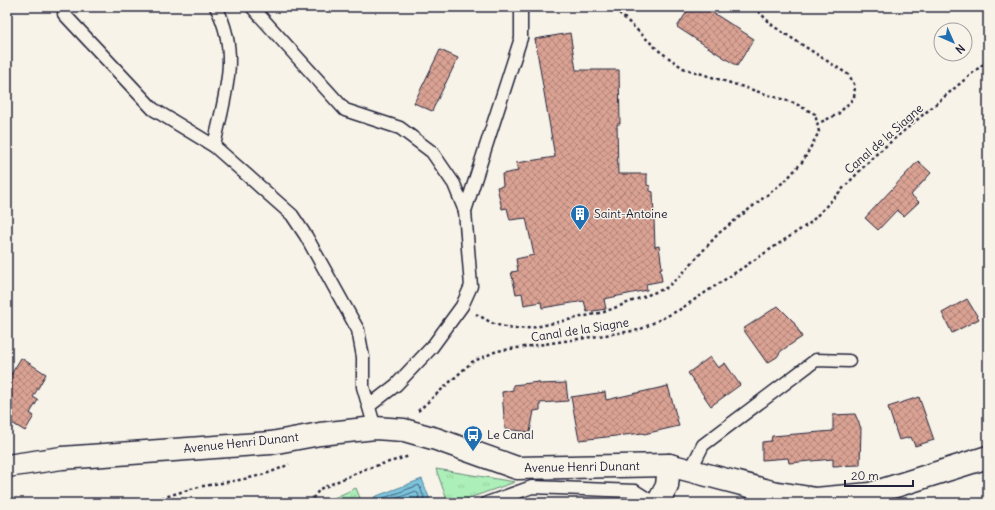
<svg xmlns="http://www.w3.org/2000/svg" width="995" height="510" viewBox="0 0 995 510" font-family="Delius,sans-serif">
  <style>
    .grass { fill: url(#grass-tufts); stroke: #68887a }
    .water { fill: url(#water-ripples); stroke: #58849c }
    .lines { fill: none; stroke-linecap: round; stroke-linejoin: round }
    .shore { stroke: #46637b; stroke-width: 1 }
    .building { fill: url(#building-cross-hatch); stroke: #22223b }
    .lane-casing { stroke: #22223b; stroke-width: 15 }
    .street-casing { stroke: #22223b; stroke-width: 25 }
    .path { stroke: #22223b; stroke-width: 2.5; stroke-dasharray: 3 3; stroke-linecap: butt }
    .lane { stroke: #f7f3e8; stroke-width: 12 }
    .street { stroke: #f7f3e8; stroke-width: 22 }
    .labels { text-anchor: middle; stroke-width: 3; stroke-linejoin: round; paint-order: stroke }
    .street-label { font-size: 12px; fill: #22223b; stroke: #f7f3e8 }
    .poi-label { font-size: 12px; fill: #22223b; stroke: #f7f3e8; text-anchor: start }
  </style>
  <defs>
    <pattern id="grass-tufts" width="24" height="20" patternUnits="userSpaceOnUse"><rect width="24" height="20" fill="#adefb8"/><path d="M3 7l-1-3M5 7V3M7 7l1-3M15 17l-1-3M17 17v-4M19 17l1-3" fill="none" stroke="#95cd9f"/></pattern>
    <pattern id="water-ripples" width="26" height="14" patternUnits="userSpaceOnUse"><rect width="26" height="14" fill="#7cc5dc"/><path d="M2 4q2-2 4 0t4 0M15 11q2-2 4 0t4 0" fill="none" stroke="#6ba9be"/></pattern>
    <pattern id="building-cross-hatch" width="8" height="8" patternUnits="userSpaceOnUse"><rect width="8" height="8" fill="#daa293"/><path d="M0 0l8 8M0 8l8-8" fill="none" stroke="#b08479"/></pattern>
  </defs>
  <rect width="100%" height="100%" fill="#f7f3e8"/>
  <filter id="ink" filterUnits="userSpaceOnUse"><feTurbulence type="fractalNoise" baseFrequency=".025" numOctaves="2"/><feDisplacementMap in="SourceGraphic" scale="8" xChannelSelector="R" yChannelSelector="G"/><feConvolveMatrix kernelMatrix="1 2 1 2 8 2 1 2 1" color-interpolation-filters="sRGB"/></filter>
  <g filter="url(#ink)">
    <g class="grass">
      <polygon points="436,469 515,482 455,503 448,503"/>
      <polygon points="356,488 362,503 327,503 327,501"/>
    </g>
    <polygon class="water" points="422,479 430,500 422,503 377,503 374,497"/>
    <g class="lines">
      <g class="shore">
        <polyline points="380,503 381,499 419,485 424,497 422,503"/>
        <polyline points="385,503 416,491 419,496 417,503"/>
      </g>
    </g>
    <g class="building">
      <polygon points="690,7 704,7 754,39 737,66 677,27"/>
      <polygon points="570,33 576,70 619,70 620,124 617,124 618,174 647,174 647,185 650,186 650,191 653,192 655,247 659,246 662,268 660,269 662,281 646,284 647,290 604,299 606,309 587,312 584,301 542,308 541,302 524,305 522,293 516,294 511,272 518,271 516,259 534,255 526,218 510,220 507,208 502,209 497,187 503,186 502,174 518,171 516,163 555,157 535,39"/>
      <polygon points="440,50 458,58 432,111 414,103"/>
      <polygon points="918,161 931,173 911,195 919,202 904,216 897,210 878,230 865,218"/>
      <polygon points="967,299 979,319 952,333 942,313"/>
      <polygon points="778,306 793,321 802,337 781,351 777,357 767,363 743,329"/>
      <polygon points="710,357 718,368 725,363 740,385 711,406 688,373"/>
      <polygon points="21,358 46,374 33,397 38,400 30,413 34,416 25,431 7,420 7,381"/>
      <polygon points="539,382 539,384 566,383 568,401 540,403 540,410 534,411 530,432 505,429 502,392 513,390 513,385"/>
      <polygon points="668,386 679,426 644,434 643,433 579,440 571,397 605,392 606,400"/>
      <polygon points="919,397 934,440 915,446 911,437 899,440 888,407"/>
      <polygon points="855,414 861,428 860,465 833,466 833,459 789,463 788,458 762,460 762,442 771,441 772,436 833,431 833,415"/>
    </g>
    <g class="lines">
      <g class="lane-casing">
        <g id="lane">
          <polyline points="252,7 345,110 400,128 432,152 454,184 465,211"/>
          <polyline points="64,14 153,109 214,146 292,215 306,236 358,330 363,357 363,387 375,428"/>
          <path d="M214,146C224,97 241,54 216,7"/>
          <polyline points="369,406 396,385 432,347 462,306 471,286 465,211 521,38 521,7"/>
          <polyline points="690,471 703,445 816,360 849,361"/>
          <polyline points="487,503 532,487 635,491 654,503"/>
        </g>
      </g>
      <g class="street-casing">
        <g id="street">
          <polyline points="7,466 62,458 271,443 320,434 375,428 404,430 436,439 517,468 669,465 772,492 816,499 870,494 988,457"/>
          <polyline points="658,503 667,486 669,465"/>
        </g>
      </g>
      <g class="path">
        <polyline points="754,7 773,26 849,75 855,86 854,98 838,114 817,124"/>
        <polyline points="476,314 494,324 513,329 531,328 604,312 666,288 681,275 719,233 786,180 803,161 819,132 815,114 794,103 683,68 658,50 613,7"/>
        <polyline points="418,411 472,362 497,351 639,330 679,310 810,223 874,156 988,60"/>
        <path d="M151,503L155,500C173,495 190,488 209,485C237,480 263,478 289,464"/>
        <polyline points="309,503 320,489 365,469 410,456"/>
      </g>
      <use href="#lane" class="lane"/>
      <use href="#street" class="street"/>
    </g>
  </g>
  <defs>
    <g id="building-pin" transform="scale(1)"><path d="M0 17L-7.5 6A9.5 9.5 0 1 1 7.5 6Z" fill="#1f6fb2" stroke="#f7f3e8"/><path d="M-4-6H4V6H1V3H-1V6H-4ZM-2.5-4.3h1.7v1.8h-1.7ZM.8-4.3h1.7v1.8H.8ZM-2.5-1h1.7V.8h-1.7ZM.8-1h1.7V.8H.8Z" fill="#fff"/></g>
    <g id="bus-pin" transform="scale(1)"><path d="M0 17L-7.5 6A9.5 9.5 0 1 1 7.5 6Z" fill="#1f6fb2" stroke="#f7f3e8"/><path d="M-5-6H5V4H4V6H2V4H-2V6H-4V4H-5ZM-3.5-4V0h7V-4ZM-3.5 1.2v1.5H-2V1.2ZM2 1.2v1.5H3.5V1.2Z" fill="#fff"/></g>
  </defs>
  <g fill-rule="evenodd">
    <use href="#building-pin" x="580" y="214"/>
    <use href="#bus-pin" x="473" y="435"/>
  </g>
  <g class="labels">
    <g class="street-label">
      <text transform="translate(884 139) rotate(-41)" y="4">Canal de la Siagne</text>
      <text transform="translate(580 330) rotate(-9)" y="4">Canal de la Siagne</text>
      <text transform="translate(241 443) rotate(-6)" y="4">Avenue Henri Dunant</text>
      <text transform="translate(582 467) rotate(-1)" y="4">Avenue Henri Dunant</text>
    </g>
    <g class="poi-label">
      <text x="594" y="218">Saint-Antoine</text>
      <text x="487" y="439">Le Canal</text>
    </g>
  </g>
  <rect width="995" height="510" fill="none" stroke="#f7f3e8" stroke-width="24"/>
  <rect x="12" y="12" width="971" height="486" fill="none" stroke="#22223b" stroke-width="1.5" filter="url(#ink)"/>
  <g transform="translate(953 42) rotate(135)"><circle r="19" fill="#f7f3e8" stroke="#a29fa3"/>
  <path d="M0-3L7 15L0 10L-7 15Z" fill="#1f6fb2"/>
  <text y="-6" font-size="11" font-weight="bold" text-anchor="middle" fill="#22223b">N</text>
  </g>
  <path d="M845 480v6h68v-6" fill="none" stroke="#22223b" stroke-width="2"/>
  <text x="851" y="480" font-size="12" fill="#22223b" stroke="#f7f3e8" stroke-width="3" paint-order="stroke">20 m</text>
</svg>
